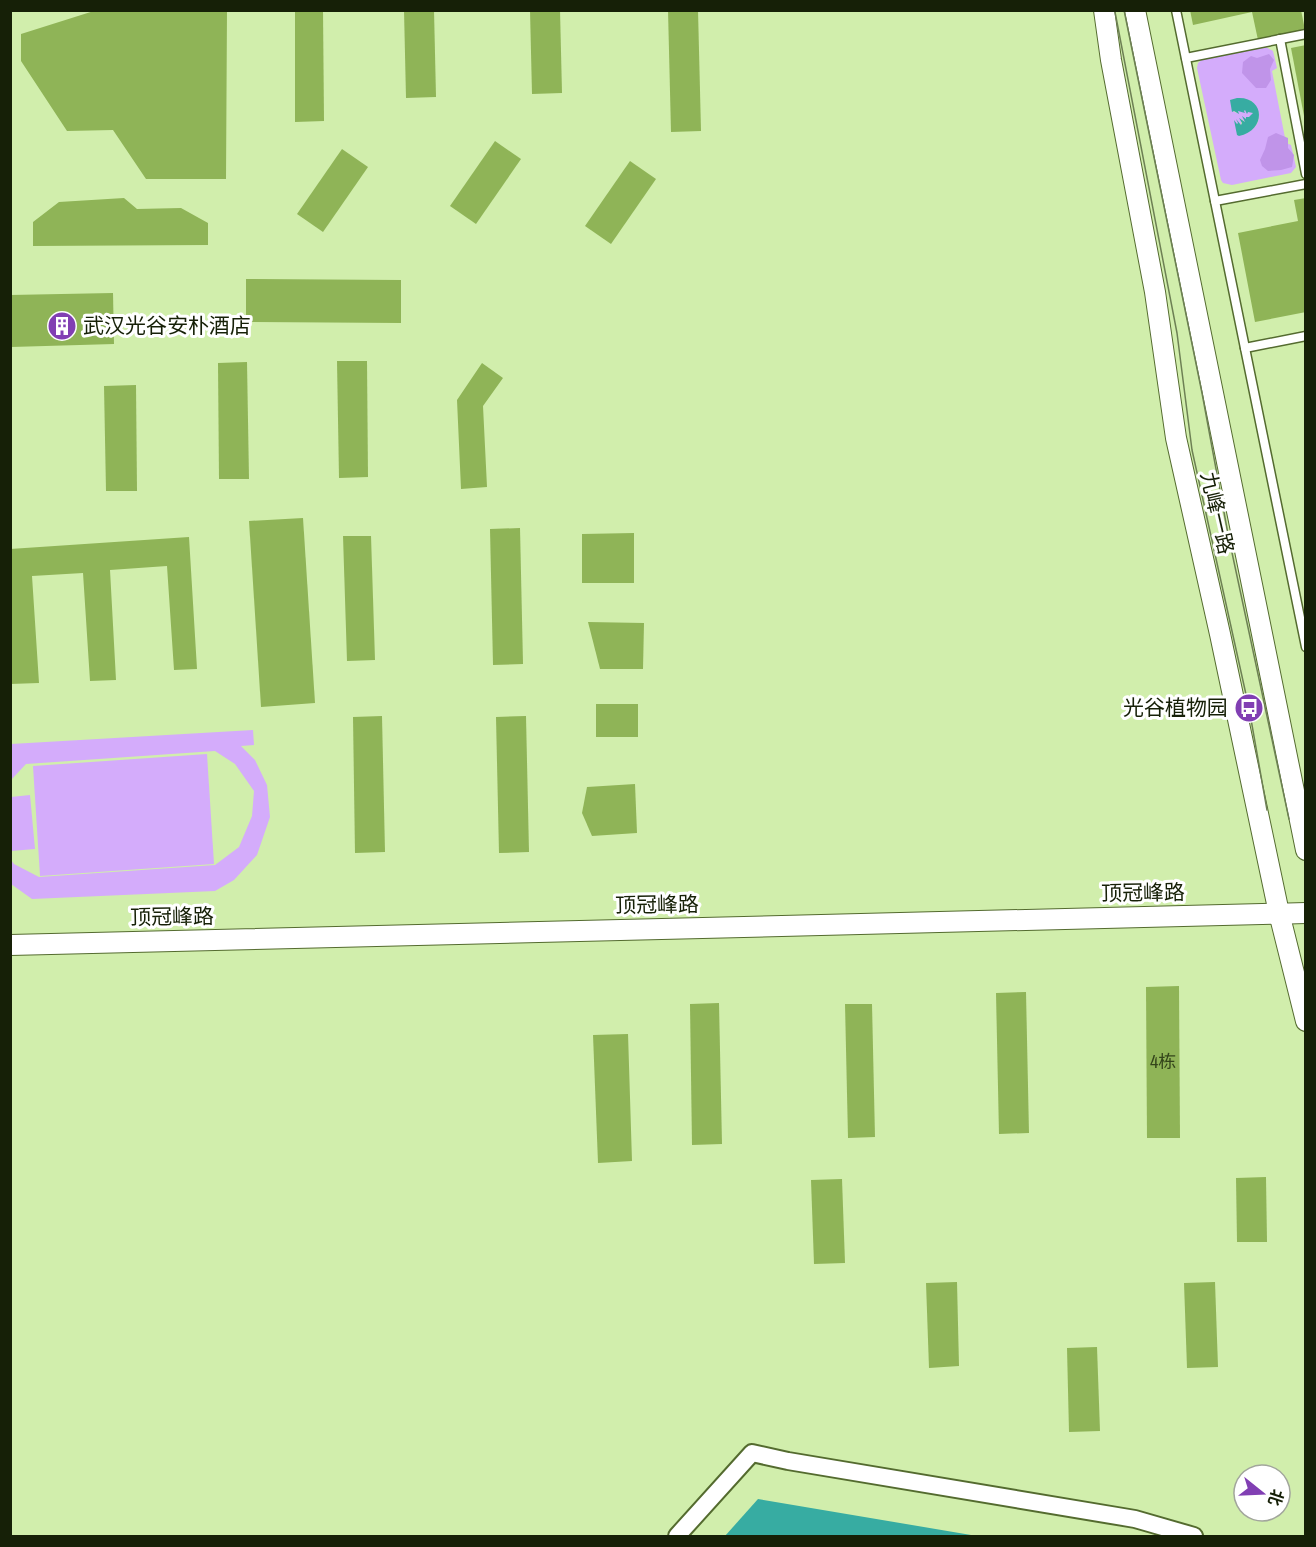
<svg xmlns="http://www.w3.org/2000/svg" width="1316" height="1547" viewBox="0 0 1316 1547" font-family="'Archivo Narrow','Noto Sans SC',sans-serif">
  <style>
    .green { fill: #d4acfb; fill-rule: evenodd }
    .forest { fill: #c094e9 }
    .water { fill: #37aca2 }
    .building { fill: #8fb457 }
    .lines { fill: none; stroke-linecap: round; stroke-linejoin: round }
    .service-casing { stroke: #546b2f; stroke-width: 11 }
    .minor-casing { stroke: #546b2f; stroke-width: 20 }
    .tertiary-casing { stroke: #546b2f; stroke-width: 22 }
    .service { stroke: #fff; stroke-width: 8 }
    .minor { stroke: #fff; stroke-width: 16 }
    .tertiary { stroke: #fff; stroke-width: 20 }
    .tram { stroke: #6d8054; stroke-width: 1.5 }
    .labels { text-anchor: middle; stroke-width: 6; stroke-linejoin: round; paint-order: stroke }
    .number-label { font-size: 18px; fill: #34451b }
    .poi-label { font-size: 21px; fill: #162007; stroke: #fff; text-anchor: start }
    .street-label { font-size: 21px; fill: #162007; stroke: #fff }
  </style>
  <rect width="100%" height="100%" fill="#d1eeac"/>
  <g class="green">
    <path d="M1264,46L1273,51L1277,68L1272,71L1286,143L1291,145L1296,167L1291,173L1232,185L1223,183L1221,180L1197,68L1198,63L1205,57ZM1250,100C1265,113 1260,129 1242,135L1237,125H1241V119L1245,122L1247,118L1253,115V113L1246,110L1238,111L1237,113L1233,111Z"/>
    <polygon points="253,730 254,745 241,746 255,760 267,785 270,817 257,855 234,880 215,891 32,899 11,884 11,860 14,864 39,877 215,865 239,847 252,816 254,791 235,764 215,751 26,764 11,780 11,744"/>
    <polygon points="207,754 214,864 40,876 33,766"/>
    <polygon points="30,795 35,849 11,851 11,797"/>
  </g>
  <g class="forest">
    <polygon points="1269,54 1274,60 1270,69 1271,80 1266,88 1256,88 1242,73 1243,62 1251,56 1257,58"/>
    <polygon points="1276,133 1288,138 1288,148 1294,155 1292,167 1281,170 1268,171 1262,166 1260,160 1265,149 1268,137"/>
  </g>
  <g class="water">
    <path d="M1237,98C1265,96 1267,130 1239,136L1237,135L1234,120L1237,124L1238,123L1236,119L1241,125L1242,123L1239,118L1245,122L1242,116L1246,119V117H1249L1253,113L1248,112L1247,114L1245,110L1244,111L1245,113L1238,111L1239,114L1234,111L1232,112L1230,100Z"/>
    <polygon points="758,1499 977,1536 725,1536"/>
  </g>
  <g class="building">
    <polygon points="97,10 227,10 226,179 146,179 113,130 67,131 21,61 21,34"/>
    <polygon points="295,10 323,10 324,121 295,122"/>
    <polygon points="404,10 434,10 436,97 406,98"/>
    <polygon points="530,10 560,10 562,93 532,94"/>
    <polygon points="668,10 698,10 701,131 671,132"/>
    <polygon points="1190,10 1301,10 1305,30 1258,40 1252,12 1193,25"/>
    <polygon points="1306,45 1306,116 1304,116 1291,48"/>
    <polygon points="495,141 521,159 476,224 450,206"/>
    <polygon points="342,149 368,167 323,232 297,214"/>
    <polygon points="630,161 656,179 611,244 585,226"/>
    <polygon points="124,198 137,209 181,208 208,223 208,245 33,246 33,222 59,202"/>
    <polygon points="1306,198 1306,312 1255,322 1238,233 1298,221 1294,200"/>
    <polygon points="246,279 401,280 401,323 246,322"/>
    <polygon points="113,293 114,344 11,347 10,295"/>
    <polygon points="337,361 367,361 368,477 339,478"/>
    <polygon points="247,362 249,479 219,479 218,363"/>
    <polygon points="482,363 503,378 483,406 487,487 461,489 457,400"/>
    <polygon points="136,385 137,491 106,491 104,386"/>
    <polygon points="303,518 315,703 261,707 249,521"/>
    <polygon points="520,528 523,664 493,665 490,529"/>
    <polygon points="634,533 634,583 582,583 582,534"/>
    <polygon points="343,536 371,536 375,660 347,661"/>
    <polygon points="189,537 197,669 174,670 167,566 110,570 116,680 90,681 83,573 32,576 39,683 10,684 10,549"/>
    <polygon points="588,622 644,623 643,669 600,669"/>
    <rect x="596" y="704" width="42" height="33"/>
    <polygon points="382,716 385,852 355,853 353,717"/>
    <polygon points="526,716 529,852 499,853 496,717"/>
    <polygon points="635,784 637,833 592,836 582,813 587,787"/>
    <polygon points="1179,986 1180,1138 1147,1138 1146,987"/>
    <polygon points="1026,992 1029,1133 999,1134 996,993"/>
    <polygon points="719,1003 722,1144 692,1145 690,1004"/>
    <polygon points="845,1004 872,1004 875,1137 848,1138"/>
    <polygon points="628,1034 632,1161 598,1163 593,1035"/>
    <polygon points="1266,1177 1267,1242 1237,1242 1236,1178"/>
    <polygon points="842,1179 845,1263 814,1264 811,1180"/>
    <polygon points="957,1282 959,1366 929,1368 926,1283"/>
    <polygon points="1215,1282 1218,1367 1187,1368 1184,1283"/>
    <polygon points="1097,1347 1100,1431 1069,1432 1067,1348"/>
  </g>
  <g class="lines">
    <g class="service-casing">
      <g id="service">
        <polyline points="1176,10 1306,647"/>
        <polyline points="1280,39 1306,174"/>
        <polyline points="1186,58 1306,34"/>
        <polyline points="1215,201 1306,184"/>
        <polyline points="1245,348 1306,336"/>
      </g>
    </g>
    <g class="minor-casing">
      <polyline id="minor" points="677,1536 752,1453 788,1461 1135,1519 1194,1536"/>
    </g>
    <g class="tertiary-casing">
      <g id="tertiary">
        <polyline points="1104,10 1111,60 1155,292 1176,438 1220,634 1279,913 1306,1021"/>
        <polyline points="1135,10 1306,850"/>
        <polyline points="10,945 1306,913"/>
      </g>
    </g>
    <use href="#service" class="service"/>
    <use href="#minor" class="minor"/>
    <use href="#tertiary" class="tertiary"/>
    <g class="tram">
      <polyline points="1124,10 1202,393 1228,534 1289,819"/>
      <polyline points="1115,12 1177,333 1192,450 1249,708 1267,810"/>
    </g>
  </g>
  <defs>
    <g id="building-disc" transform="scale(1.5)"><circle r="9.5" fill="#813fb3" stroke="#fff"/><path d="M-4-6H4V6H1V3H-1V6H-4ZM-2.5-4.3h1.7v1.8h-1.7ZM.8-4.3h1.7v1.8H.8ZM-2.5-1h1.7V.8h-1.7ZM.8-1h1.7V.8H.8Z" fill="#fff"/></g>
    <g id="bus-disc" transform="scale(1.5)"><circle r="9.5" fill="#813fb3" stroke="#fff"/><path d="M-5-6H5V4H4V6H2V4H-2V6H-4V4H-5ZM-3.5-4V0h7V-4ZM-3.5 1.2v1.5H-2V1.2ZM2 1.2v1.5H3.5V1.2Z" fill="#fff"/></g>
  </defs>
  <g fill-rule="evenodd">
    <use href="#building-disc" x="62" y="326"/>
    <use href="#bus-disc" x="1249" y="708"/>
  </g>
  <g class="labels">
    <g class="number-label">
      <text x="1163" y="1068">4栋</text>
    </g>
    <g class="poi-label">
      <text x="83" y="333">武汉光谷安朴酒店</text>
      <text x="1228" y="715" text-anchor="end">光谷植物园</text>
    </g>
    <g class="street-label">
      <text transform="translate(1217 513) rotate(77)" y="7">九峰一路</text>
      <text transform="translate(1143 893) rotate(-1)" y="7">顶冠峰路</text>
      <text transform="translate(657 905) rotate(-1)" y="7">顶冠峰路</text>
      <text transform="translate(172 917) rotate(-1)" y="7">顶冠峰路</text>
    </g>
  </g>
  <rect width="1316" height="1547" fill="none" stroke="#162007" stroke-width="24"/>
  <g transform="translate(1262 1493) rotate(108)"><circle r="28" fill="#ffffff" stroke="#a2a69c" stroke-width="1.5"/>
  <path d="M0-4.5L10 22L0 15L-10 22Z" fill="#813fb3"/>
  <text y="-9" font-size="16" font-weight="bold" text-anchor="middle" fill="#162007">北</text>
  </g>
</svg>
